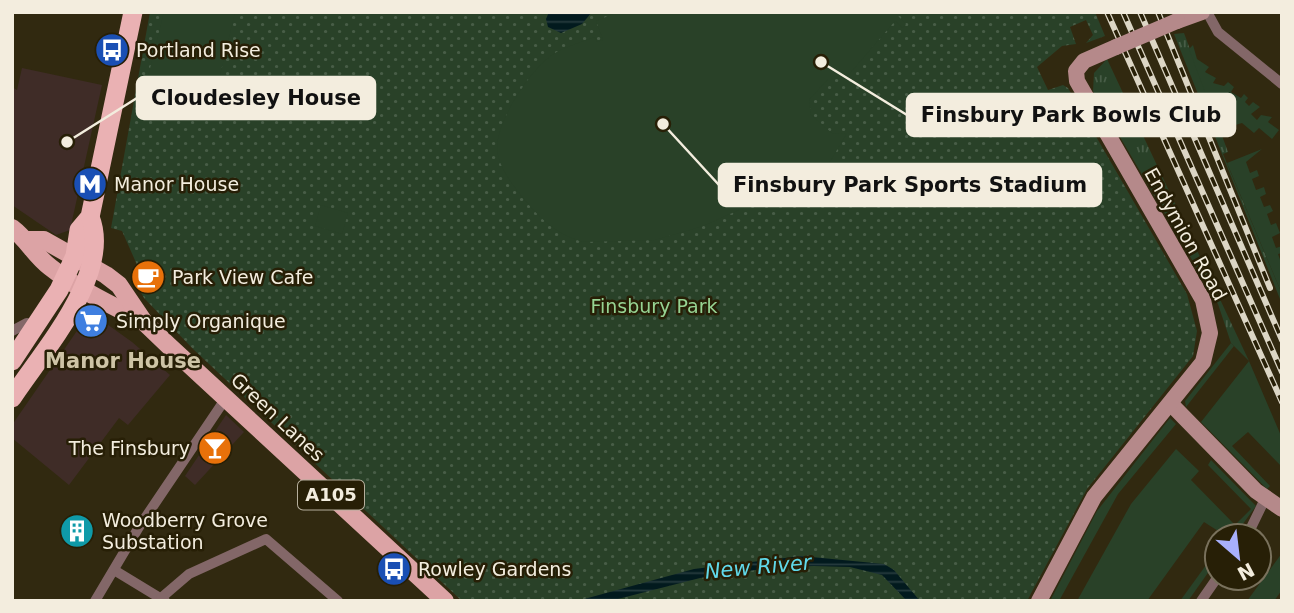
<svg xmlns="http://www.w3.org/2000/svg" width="1294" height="613" viewBox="0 0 1294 613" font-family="'DejaVu Sans',sans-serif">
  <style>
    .commercial { fill: #3f2c27 }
    .grass { fill: url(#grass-tufts) }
    .park { fill: url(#park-dots) }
    .garden { fill: #294128 }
    .water { fill: url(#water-rules) }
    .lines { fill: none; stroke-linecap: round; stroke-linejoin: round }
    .minor { stroke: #836768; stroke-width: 10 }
    .secondary { stroke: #b5898a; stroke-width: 16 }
    .primary { stroke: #dca3a5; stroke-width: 18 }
    .trunk { stroke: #eab1b3; stroke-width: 19 }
    .rail-casing { stroke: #dcd6c5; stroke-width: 6 }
    .rail { stroke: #271f06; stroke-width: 3.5; stroke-dasharray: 10; stroke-linecap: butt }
    .secondary-bridge { stroke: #b5898a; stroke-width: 16 }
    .labels { text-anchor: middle; stroke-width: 5; stroke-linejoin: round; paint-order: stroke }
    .shield { fill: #271f06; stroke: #b6af9d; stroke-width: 2 }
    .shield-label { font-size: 18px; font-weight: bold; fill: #f3edde }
    .poi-label { font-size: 19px; fill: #f3edde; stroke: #271f06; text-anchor: start }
    .street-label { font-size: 19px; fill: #f3edde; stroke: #271f06 }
    .park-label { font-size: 19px; fill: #96d392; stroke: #271f06 }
    .neighbourhood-label { font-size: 21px; font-weight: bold; fill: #cec4a6; stroke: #271f06 }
    .water-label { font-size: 21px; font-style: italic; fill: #60d9ea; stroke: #271f06 }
    .leader { fill: none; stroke: #f3edde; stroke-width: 2.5 }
    .callout-dot { fill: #f3edde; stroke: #271f06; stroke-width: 2.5 }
    .callout { fill: #f3edde; stroke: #f3edde; stroke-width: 2.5 }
    .callout-label { font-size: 21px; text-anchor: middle; font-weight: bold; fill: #111 }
  </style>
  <defs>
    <pattern id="grass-tufts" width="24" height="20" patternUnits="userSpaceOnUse" patternTransform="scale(1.75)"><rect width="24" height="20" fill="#294128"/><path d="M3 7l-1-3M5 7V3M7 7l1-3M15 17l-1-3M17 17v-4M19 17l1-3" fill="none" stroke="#485d47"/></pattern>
    <pattern id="park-dots" width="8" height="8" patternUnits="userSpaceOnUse" patternTransform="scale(1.75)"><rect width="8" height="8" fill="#294128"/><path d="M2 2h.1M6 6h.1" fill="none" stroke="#485d47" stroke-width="1.8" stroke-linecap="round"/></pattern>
    <pattern id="water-rules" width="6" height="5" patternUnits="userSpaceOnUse" patternTransform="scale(1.75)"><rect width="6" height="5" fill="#021a1e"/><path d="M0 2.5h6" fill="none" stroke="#273c3e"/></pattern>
  </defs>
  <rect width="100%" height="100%" fill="#312910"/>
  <g class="commercial">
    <polygon points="22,68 102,85 70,230 56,235 12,205 12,87 17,90"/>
    <polygon points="90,312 132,342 170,375 128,425 119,418 69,485 12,438 12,425"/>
    <polygon points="226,415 244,432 195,485 185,476"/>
  </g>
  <g class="grass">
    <polygon points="1184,33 1228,152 1223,154 1282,294 1282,304 1174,34"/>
    <polygon points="1107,59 1249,361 1231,343 1218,304 1093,91 1094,73"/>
  </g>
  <polygon class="park" points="150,12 1095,12 1105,36 1086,43 1093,35 1086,20 1070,27 1076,44 1062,46 1037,67 1048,90 1063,85 1068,88 1187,294 1197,331 1193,356 1087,489 1027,601 462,601 193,349 144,298 134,280 138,267 122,231 111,228"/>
  <g class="garden">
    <polygon points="164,12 235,12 210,117 142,101"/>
    <path d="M618,12H894L906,24L903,28L895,21L845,79H828L809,100L811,115L833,134L847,133L824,172L703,226L655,240L584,242C559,236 540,219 524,199C513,186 497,165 497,147C498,119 531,68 555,53C567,46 582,42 595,37L597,42L603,40L596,21Z"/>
    <polygon points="1193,45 1197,59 1209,67 1205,72 1216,78 1213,83 1224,86 1228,82 1234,87 1231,92 1241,98 1244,94 1248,98 1245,102 1249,106 1253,102 1260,107 1251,114 1257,120 1261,115 1272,117 1268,122 1279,130 1272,139 1259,128 1254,133 1242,123 1219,130 1189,49"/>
    <polygon points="1262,149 1246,162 1250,173 1257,170 1259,176 1252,179 1256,190 1264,187 1266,194 1260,197 1264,207 1270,205 1273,211 1267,214 1271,225 1276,223 1280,233 1272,237 1276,248 1282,246 1282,253 1278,254 1282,265 1282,294 1227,163"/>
    <polygon points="321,205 348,213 342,234 315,226"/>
    <polygon points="1231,343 1234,346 1186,407 1185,401"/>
    <polygon points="1249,361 1282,438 1282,467 1248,432 1232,446 1270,486 1267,489 1201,422"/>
    <polygon points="1170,418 1176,424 1118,494 1059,601 1050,601 1097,511"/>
    <polygon points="1176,449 1199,471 1191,480 1235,525 1251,509 1208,465 1211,460 1256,506 1234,536 1226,536 1204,522 1147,601 1077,601 1131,504"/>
    <polygon points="1217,550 1217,560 1188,601 1180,601"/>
    <polygon points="1282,553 1282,590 1274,601 1247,601"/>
  </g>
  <g class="water">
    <polygon points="549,12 592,12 582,24 561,33 548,27 546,19"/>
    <polygon points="801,556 884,564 894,570 920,601 907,601 882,575 850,567 814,566 776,567 700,578 610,601 577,601 694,569"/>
  </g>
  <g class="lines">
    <g class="minor">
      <polyline points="1207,12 1218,32 1282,84"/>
      <polyline points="12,331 27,323 34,327"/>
      <polyline points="1247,536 1265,499"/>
      <polyline points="114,570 165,601"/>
      <polyline points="161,598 189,574 266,539 338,601"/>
      <polyline points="95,601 139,527 226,398"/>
      <polyline points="1201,601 1217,578"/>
    </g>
    <g class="secondary">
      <polyline points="1177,21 1202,12"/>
      <polyline points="1171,404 1256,491 1282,509"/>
      <polyline points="1039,601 1094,497 1203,362 1210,333 1203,300 1077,81 1076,71 1084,61 1116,47"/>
    </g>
    <g class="primary">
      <path d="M12,228C28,240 34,255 50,267C76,288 111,305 141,320"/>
      <polyline points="28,240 44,240 106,275 119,285 144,322 168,345 445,601"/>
    </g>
    <g class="trunk">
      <polyline points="12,361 59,290 75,256 79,230 90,217 133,12"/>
      <path d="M12,398C42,352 113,274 90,217"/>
    </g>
    <g class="rail-casing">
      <g id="rail">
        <polyline points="1107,12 1282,402"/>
        <polyline points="1123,12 1282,372"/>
        <polyline points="1140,12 1282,340"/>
        <polyline points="1158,12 1270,288"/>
      </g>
    </g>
    <use href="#rail" class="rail"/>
    <polyline class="secondary-bridge" points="1116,47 1177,21"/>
  </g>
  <defs>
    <g id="bus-disc" transform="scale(1.75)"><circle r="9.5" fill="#1a4fb4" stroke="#271f06"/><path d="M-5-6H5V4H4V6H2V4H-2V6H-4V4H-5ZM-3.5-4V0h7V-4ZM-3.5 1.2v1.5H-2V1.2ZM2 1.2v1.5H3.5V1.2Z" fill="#fff"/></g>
    <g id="metro-disc" transform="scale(1.75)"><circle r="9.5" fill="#1a4fb4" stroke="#271f06"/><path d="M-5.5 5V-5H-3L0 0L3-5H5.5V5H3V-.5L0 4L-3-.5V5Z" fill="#fff"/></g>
    <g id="cafe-disc" transform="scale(1.75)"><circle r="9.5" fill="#e8710a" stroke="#271f06"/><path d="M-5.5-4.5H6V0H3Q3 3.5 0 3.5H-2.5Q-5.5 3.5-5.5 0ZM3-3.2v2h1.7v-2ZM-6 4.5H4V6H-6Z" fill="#fff"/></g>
    <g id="supermarket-disc" transform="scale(1.75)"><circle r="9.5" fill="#3f7fe0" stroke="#271f06"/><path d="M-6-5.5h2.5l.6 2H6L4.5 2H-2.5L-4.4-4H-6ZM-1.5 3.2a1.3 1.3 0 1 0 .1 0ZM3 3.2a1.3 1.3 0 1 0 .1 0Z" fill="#fff"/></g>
    <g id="bar-disc" transform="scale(1.75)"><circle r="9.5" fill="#e8710a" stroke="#271f06"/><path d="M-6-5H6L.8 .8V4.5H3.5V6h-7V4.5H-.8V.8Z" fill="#fff"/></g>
    <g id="building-disc" transform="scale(1.75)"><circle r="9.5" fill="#0f9aa8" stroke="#271f06"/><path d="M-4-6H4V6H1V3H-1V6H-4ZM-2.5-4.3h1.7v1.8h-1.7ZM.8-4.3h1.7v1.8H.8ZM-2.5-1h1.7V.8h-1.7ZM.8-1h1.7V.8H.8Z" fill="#fff"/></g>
  </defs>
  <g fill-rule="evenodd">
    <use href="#bus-disc" x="112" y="50"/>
    <use href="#metro-disc" x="90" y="184"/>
    <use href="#cafe-disc" x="148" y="277"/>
    <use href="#supermarket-disc" x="91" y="321"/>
    <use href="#bar-disc" x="215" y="448"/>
    <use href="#building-disc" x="77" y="531"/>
    <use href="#bus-disc" x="394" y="569"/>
  </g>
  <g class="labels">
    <rect class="shield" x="298" y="480.5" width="66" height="29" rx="5"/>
    <g class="shield-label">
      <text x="331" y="501">A105</text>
    </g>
    <g class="poi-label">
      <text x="136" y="57">Portland Rise</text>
      <text x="114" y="191">Manor House</text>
      <text x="172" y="284">Park View Cafe</text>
      <text x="116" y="328">Simply Organique</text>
      <text x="190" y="455" text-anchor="end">The Finsbury</text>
      <text x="102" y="527">Woodberry Grove<tspan x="102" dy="22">Substation</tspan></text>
      <text x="418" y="576">Rowley Gardens</text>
    </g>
    <g class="street-label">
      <text transform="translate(1186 234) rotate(61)" y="7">Endymion Road</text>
      <text transform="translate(278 417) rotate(43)" y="7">Green Lanes</text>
    </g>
    <g class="park-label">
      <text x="654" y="313">Finsbury Park</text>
    </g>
    <g class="neighbourhood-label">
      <text x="123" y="368">Manor House</text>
    </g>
    <g class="water-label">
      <text transform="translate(758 567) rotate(-5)" y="7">New River</text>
    </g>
  </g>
  <path class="leader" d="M67 142L137 98M821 62L907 115M663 124L719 185"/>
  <g class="callout-dot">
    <circle cx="67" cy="142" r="7"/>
    <circle cx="821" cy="62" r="7"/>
    <circle cx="663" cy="124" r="7"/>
  </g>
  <g class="callout">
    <rect x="137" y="77" width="238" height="42" rx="7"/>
    <rect x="907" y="94" width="328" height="42" rx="7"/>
    <rect x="719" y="164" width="382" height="42" rx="7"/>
  </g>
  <g class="callout-label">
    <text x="256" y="105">Cloudesley House</text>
    <text x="1071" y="122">Finsbury Park Bowls Club</text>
    <text x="910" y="192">Finsbury Park Sports Stadium</text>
  </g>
  <rect width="1294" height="613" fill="none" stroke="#f3edde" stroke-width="28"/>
  <g transform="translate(1238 557) rotate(152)"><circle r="33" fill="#271f06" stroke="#79715c" stroke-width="2"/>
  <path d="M0-5L12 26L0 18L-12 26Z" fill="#a8b0fc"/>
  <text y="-10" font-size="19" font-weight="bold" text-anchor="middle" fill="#f3edde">N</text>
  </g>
</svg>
